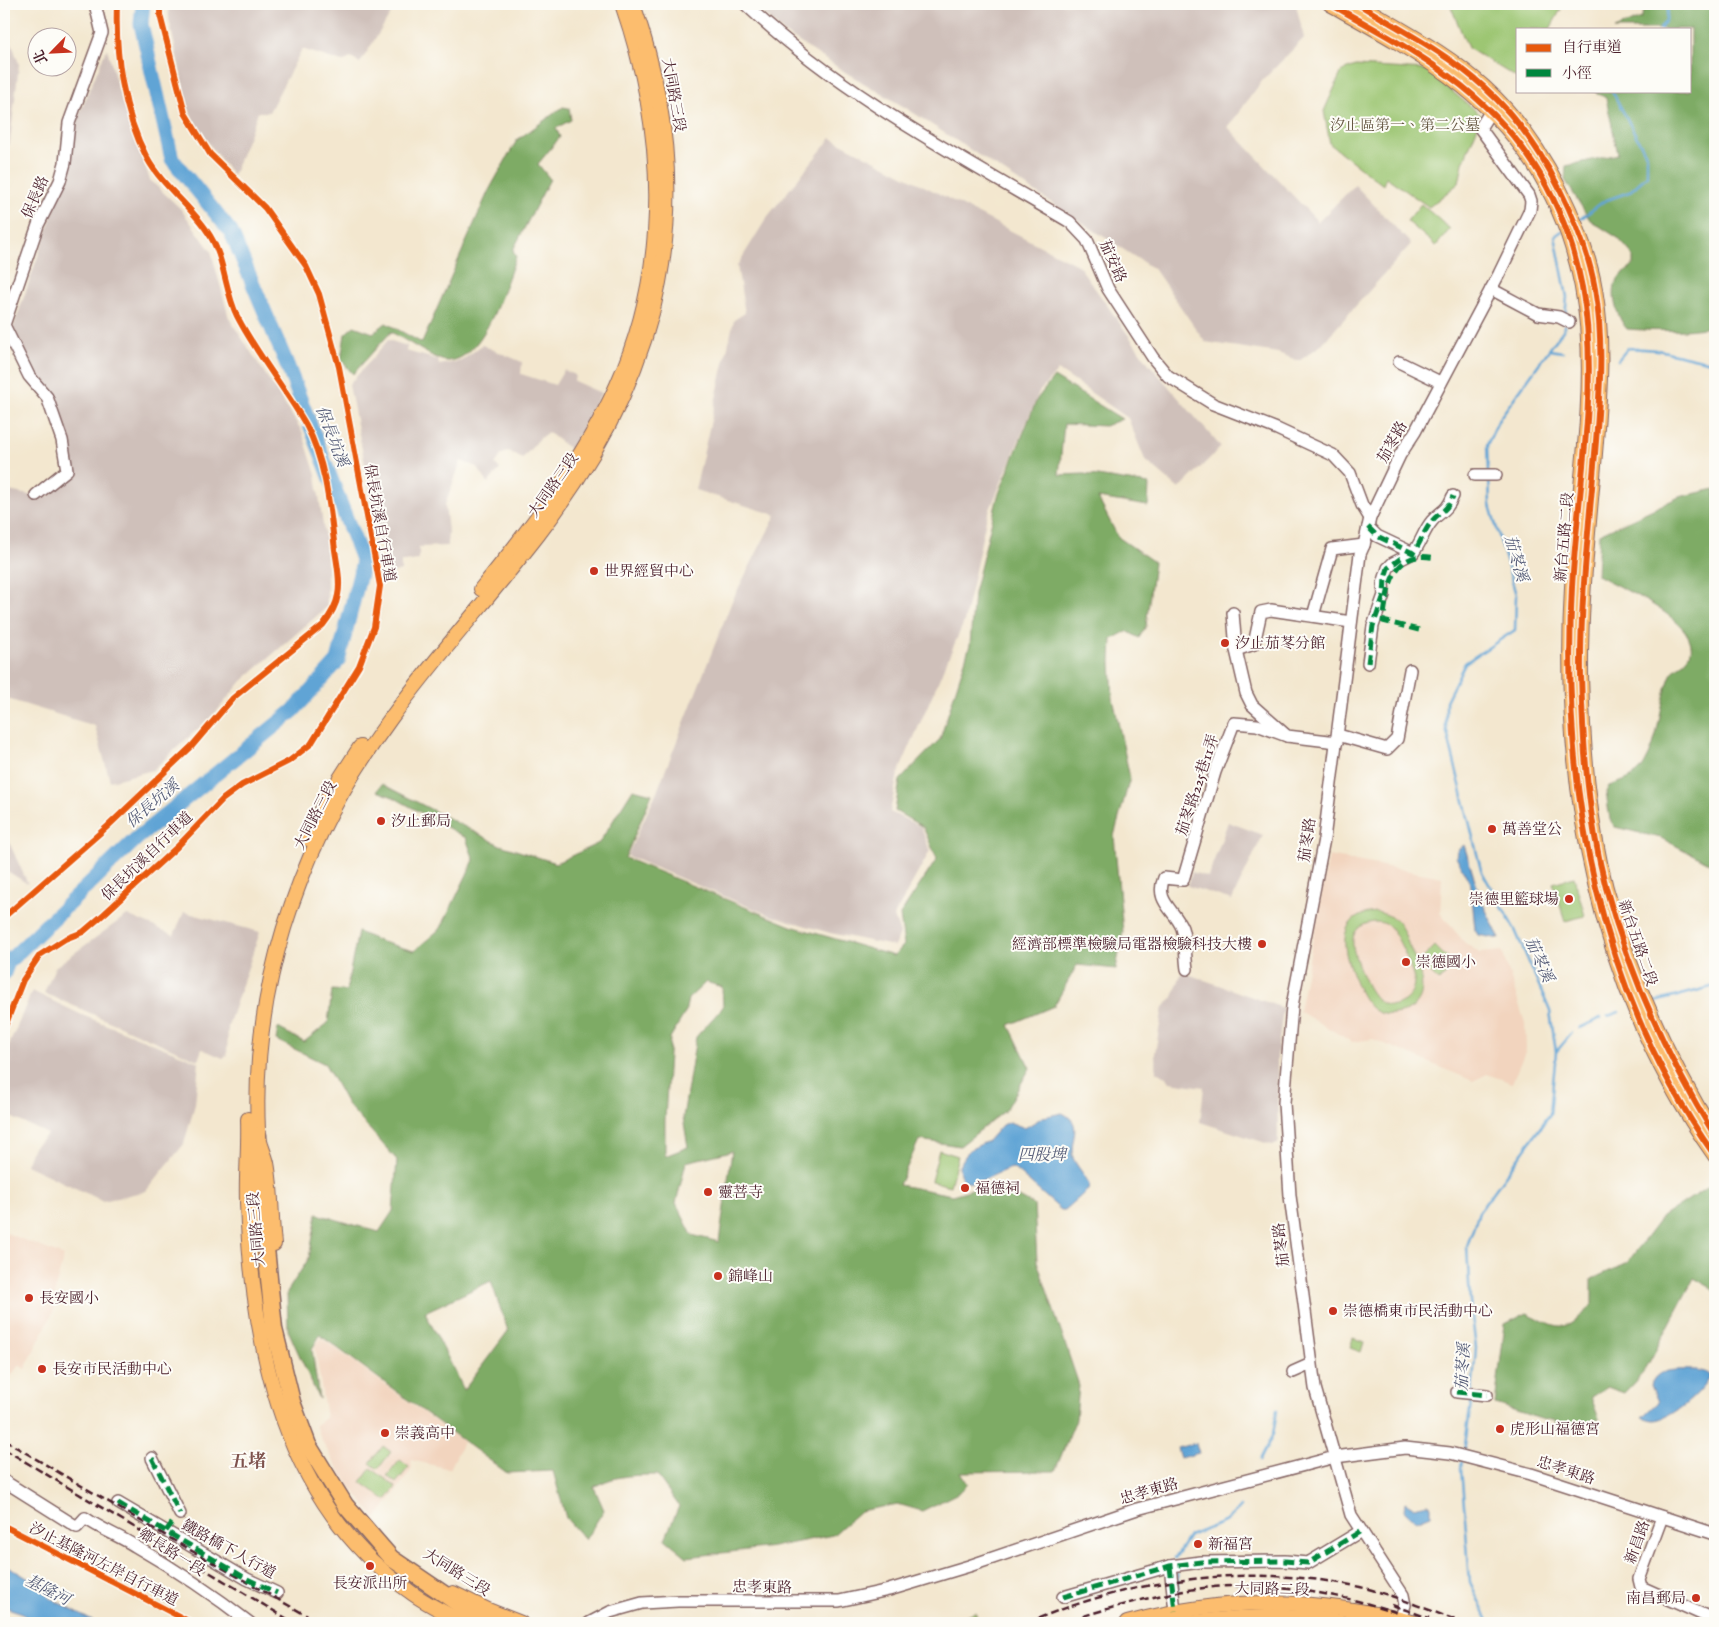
<svg xmlns="http://www.w3.org/2000/svg" width="1719" height="1627" viewBox="0 0 1719 1627" font-family="'IM FELL English','Noto Serif TC',serif">
  <style>
    .built { fill: #f2d4be }
    .industrial { fill: #cfc0ba }
    .green { fill: #9dc673; stroke: #74724f; fill-rule: evenodd }
    .forest { fill: #7eab65; stroke: #646548; fill-rule: evenodd }
    .water { fill: #61a4d5; stroke: #566280 }
    .lines { fill: none; stroke-linecap: round; stroke-linejoin: round }
    .stream { stroke: #61a4d5; stroke-width: 2.5 }
    .river { stroke: #61a4d5; stroke-width: 15 }
    .minor-casing { stroke: #856564; stroke-width: 14 }
    .major-casing { stroke: #856564; stroke-width: 16 }
    .highway-casing { stroke: #856564; stroke-width: 19 }
    .minor { stroke: #fff; stroke-width: 11 }
    .major { stroke: #fcbd6e; stroke-width: 14 }
    .highway { stroke: #fcbd6e; stroke-width: 16 }
    .rail { stroke: #4a1f2b; stroke-width: 2.5; stroke-dasharray: 8 4; stroke-linecap: butt }
    .quiet { stroke: #00873e; stroke-width: 5; stroke-dasharray: 10 5; stroke-linecap: butt }
    .cycleway-casing { stroke: #fdfcf7; stroke-width: 9 }
    .cycleway { stroke: #e8590c; stroke-width: 6 }
    .poi-dot { fill: #c8321e; stroke: #fdfcf7; stroke-width: 2 }
    .labels { text-anchor: middle; stroke-width: 4; stroke-linejoin: round; paint-order: stroke }
    .street-label { font-size: 15px; fill: #4a1f2b; stroke: #fdfcf7 }
    .park-label { font-size: 15px; fill: #675944; stroke: #fdfcf7 }
    .poi-label { font-size: 15px; fill: #4a1f2b; stroke: #fdfcf7; text-anchor: start }
    .water-label { font-size: 16px; font-style: italic; fill: #545b77; stroke: #fdfcf7 }
    .quarter-label { font-size: 18px; font-weight: bold; fill: #7e524d; stroke: #fdfcf7 }
  </style>
  <rect width="100%" height="100%" fill="#fdfcf7"/>
  <filter id="ink" filterUnits="userSpaceOnUse"><feTurbulence type="fractalNoise" baseFrequency=".02" numOctaves="2"/><feDisplacementMap in="SourceGraphic" scale="10" xChannelSelector="R" yChannelSelector="G"/><feConvolveMatrix kernelMatrix="1 2 1 2 8 2 1 2 1" color-interpolation-filters="sRGB"/></filter>
  <filter id="wash" filterUnits="userSpaceOnUse"><feTurbulence type="fractalNoise" baseFrequency=".0096" numOctaves="4" result="noise"/><feDisplacementMap in="SourceGraphic" scale="20" xChannelSelector="R" yChannelSelector="G"/><feGaussianBlur stdDeviation="1.12" result="paint"/><feColorMatrix in="noise" values="0 0 0 0 0 0 0 0 0 0 0 0 0 0 0 0 0 1.4 0 .05"/><feComposite in="paint" operator="in"/></filter>
  <g filter="url(#wash)">
    <rect width="100%" height="100%" fill="#f3e7cf"/>
    <g class="built">
      <polygon points="1329,856 1442,877 1440,913 1465,943 1480,953 1502,951 1525,1023 1526,1049 1512,1083 1487,1074 1473,1081 1373,1039 1352,1042 1299,1011"/>
      <polygon points="4,1232 64,1256 56,1285 54,1310 25,1369 19,1365 4,1385"/>
      <polygon points="321,1338 463,1442 450,1469 411,1460 412,1469 376,1519 346,1481 323,1443 315,1425 326,1418 315,1346"/>
    </g>
    <g class="industrial">
      <polygon points="168,4 397,4 360,63 351,58 342,62 302,49 269,112 258,112 233,176 198,129 188,107 169,19"/>
      <polygon points="754,4 1296,4 1304,38 1262,81 1228,127 1318,222 1355,185 1411,244 1321,345 1299,361 1278,353 1205,342 1155,270 906,108 845,72 785,33"/>
      <polygon points="4,21 19,64 10,142 4,150"/>
      <polygon points="107,48 118,89 150,180 180,208 211,251 229,318 302,431 316,475 327,553 327,607 242,681 217,711 153,770 110,781 95,726 4,698 4,490 34,496 49,496 71,474 59,407 34,377 11,334 66,175 80,112"/>
      <polygon points="831,138 1079,266 1149,364 1221,447 1179,489 1145,460 1128,418 1058,370 1039,392 986,519 964,622 898,774 890,812 921,827 930,851 894,916 900,934 894,946 830,933 769,915 627,856 658,789 732,601 776,515 695,490 734,320 745,313 737,266 768,216"/>
      <polygon points="388,340 407,346 406,351 438,360 439,365 461,361 482,345 522,362 521,374 555,385 564,370 575,375 574,381 601,393 571,450 548,432 540,438 522,459 509,451 502,454 495,464 500,469 488,483 477,467 461,461 445,505 448,531 447,546 419,547 419,560 401,562 401,571 387,573 349,385"/>
      <polygon points="1228,822 1263,835 1232,900 1188,886 1192,872 1208,877"/>
      <polygon points="4,831 28,884 4,869"/>
      <polygon points="184,912 260,932 228,1026 227,1055 223,1058 202,1049 198,1060 44,993 55,967 127,915 174,935"/>
      <polygon points="1182,972 1283,1008 1277,1057 1278,1144 1272,1145 1200,1122 1204,1087 1170,1082 1166,1076 1156,1072 1155,1053 1163,1007 1173,997"/>
      <polygon points="32,991 82,1015 199,1062 195,1104 184,1144 146,1191 103,1201 26,1165 32,1149 48,1134 4,1114 4,1057"/>
    </g>
    <g class="green">
      <polygon points="1455,4 1558,4 1561,9 1550,29 1518,29 1517,78 1468,48 1451,7"/>
      <polygon points="1356,66 1426,70 1482,116 1463,163 1459,183 1429,207 1386,177 1383,185 1330,144 1324,111 1342,71"/>
      <polygon points="1421,204 1450,229 1436,246 1407,221"/>
      <polygon points="1574,877 1585,916 1565,921 1553,883"/>
      <path d="M1375,912C1382,913 1390,915 1396,920C1403,927 1406,939 1410,948C1421,971 1436,1009 1394,1014C1368,1018 1360,992 1352,973C1342,947 1337,916 1375,912ZM1374,922C1380,922 1385,923 1389,926C1397,933 1413,970 1414,981C1414,989 1410,997 1404,1001C1381,1016 1368,990 1361,972C1353,952 1343,926 1374,922Z"/>
      <polygon points="1435,946 1454,965 1439,981 1419,962"/>
      <polygon points="939,1150 958,1156 950,1186 931,1181"/>
      <polygon points="1353,1338 1364,1342 1361,1352 1350,1348"/>
      <polygon points="383,1446 391,1452 378,1469 370,1463"/>
      <polygon points="400,1460 409,1467 396,1483 387,1476"/>
      <polygon points="371,1468 396,1487 386,1500 361,1482"/>
      <polygon points="975,1612 980,1623 946,1623"/>
    </g>
    <g class="forest">
      <path d="M1647,4H1715V326C1687,332 1655,331 1627,329C1617,318 1609,292 1618,279C1621,274 1629,270 1633,266V255L1618,238L1590,220L1565,180L1566,166L1618,154L1606,98L1594,91H1690V29H1614L1641,18Z"/>
      <path d="M563,107L569,108L571,120L556,128L560,137L538,164L550,179L513,250L516,257C504,286 484,362 446,361C437,361 401,337 391,332L353,374L341,360L345,334L354,326L373,333L386,323L422,343L488,192L517,140Z"/>
      <path d="M1054,377L1122,419L1105,426L1064,424L1059,475L1084,474L1149,484L1148,506L1098,498L1118,537L1154,562L1146,626L1139,638L1127,631L1112,639L1111,662L1113,698L1130,778L1114,836L1123,932L1116,969L1077,965L1054,1006L1009,1025L1030,1068L1006,1110L960,1146L919,1140L899,1185L952,1195L993,1183L1034,1205L1037,1261L1079,1385L1076,1419L1055,1471L960,1472L968,1484L960,1492L922,1511L898,1504L860,1511L833,1535L773,1547L687,1557L665,1539L679,1506L657,1475C634,1475 614,1475 594,1487L604,1510L585,1540L566,1518L553,1471L507,1473L320,1335L312,1349L319,1399L288,1330L287,1292L309,1258L317,1214L379,1232L393,1211L397,1160L347,1104L325,1064L276,1040L278,1028L304,1042L328,1023L332,990L346,991L358,932L382,942L414,951L441,928L474,860L466,838L393,797L377,791L382,784L500,845L556,863L599,843L633,789L652,794L625,858L791,926L894,956L904,945L900,915L937,859L923,827L895,811L900,780L940,739L970,645L974,593L998,496L1037,399ZM706,982L722,987L723,1007L696,1037L683,1117L688,1147L665,1156V1119L670,1038L685,1013L688,999ZM732,1151L719,1242L692,1235L676,1203L686,1162ZM491,1281L508,1331L464,1390L425,1312Z"/>
      <path d="M1715,489V869L1709,863L1661,838L1615,827L1610,820L1606,792L1609,786C1622,782 1637,777 1644,765C1660,739 1659,705 1670,677C1676,662 1700,660 1688,636C1675,611 1622,589 1597,575L1599,534L1679,497Z"/>
      <path d="M1714,1183L1715,1290L1694,1278L1644,1372L1624,1393L1607,1387L1591,1397L1599,1419L1560,1431L1554,1419L1544,1420L1495,1404L1505,1324L1527,1313C1562,1329 1562,1334 1592,1306V1279L1627,1263L1662,1217Z"/>
    </g>
    <g class="water">
      <polygon points="1464,845 1481,900 1500,939 1478,935 1475,930 1471,885 1456,857 1457,851"/>
      <path d="M1062,1113C1087,1124 1066,1143 1074,1160C1079,1170 1087,1176 1090,1188L1065,1210H1061L1013,1168C996,1170 960,1201 959,1166L969,1150L988,1141L1002,1125L1009,1122L1025,1128L1043,1117Z"/>
      <path d="M1696,1370L1705,1372L1710,1376C1704,1391 1671,1420 1654,1420C1650,1420 1646,1418 1642,1417L1658,1402L1651,1385C1656,1367 1680,1370 1696,1370Z"/>
      <polygon points="1196,1443 1199,1453 1180,1458 1177,1448"/>
      <polygon points="1405,1502 1413,1507 1428,1504 1431,1506 1431,1515 1416,1521 1404,1510"/>
      <polygon points="4,1566 9,1567 37,1584 50,1598 96,1623 28,1623 23,1613 4,1607"/>
    </g>
    <g class="lines">
      <g class="stream">
        <polyline points="1660,29 1666,20 1669,4"/>
        <polyline points="1579,220 1604,201 1629,192 1647,176 1647,156 1612,91"/>
        <polyline points="1562,231 1555,236 1567,297 1565,316"/>
        <polyline points="1549,350 1563,352"/>
        <polyline points="1618,360 1628,348 1658,350 1715,363"/>
        <polyline points="1488,472 1487,445 1499,419 1564,329 1565,324"/>
        <polyline points="1651,1003 1715,986"/>
        <polyline points="1608,1016 1619,1012"/>
        <polyline points="1580,1028 1601,1018"/>
        <polyline points="1556,1052 1572,1033"/>
        <polyline points="1472,1391 1476,1348 1470,1302 1467,1246 1479,1212 1550,1114 1556,1052 1550,1011 1515,930 1481,870 1446,728 1446,701 1465,663 1515,630 1516,595 1490,505 1489,477"/>
        <polyline points="1464,1452 1472,1396"/>
        <polyline points="1260,1460 1273,1434 1277,1410"/>
        <polyline points="1462,1460 1461,1468 1470,1582 1489,1623"/>
        <polyline points="1175,1558 1189,1536 1227,1521 1240,1506"/>
        <polyline points="1177,1573 1178,1591"/>
      </g>
      <polyline class="river" points="4,973 8,962 136,839 293,711 338,661 363,562 286,362 231,232 172,159 141,24 143,4"/>
    </g>
  </g>
  <g filter="url(#ink)">
    <g class="lines">
      <g class="minor-casing">
        <g id="minor">
          <path d="M745,4C840,94 958,156 1070,222L1087,240L1108,289L1153,358L1168,376L1213,404L1277,429L1333,455L1350,473L1362,505L1370,518"/>
          <polyline points="1491,289 1538,314 1559,317 1569,322"/>
          <polyline points="1399,362 1440,382"/>
          <polyline points="1475,475 1496,475"/>
          <polyline points="36,495 67,470 62,440 47,397 29,376 4,325 38,225 60,181 65,163 69,123 102,33 95,4"/>
          <path d="M1368,527L1377,536L1413,553C1421,543 1424,530 1432,521C1441,510 1446,513 1453,496"/>
          <polyline points="1233,613 1236,650 1246,693 1252,705 1287,736 1337,742"/>
          <polyline points="1313,616 1332,549 1364,545"/>
          <polyline points="1236,650 1254,644 1261,612 1271,610 1351,622"/>
          <polyline points="1368,663 1373,626 1384,595 1383,584 1388,568 1393,563 1413,553"/>
          <polyline points="1338,735 1387,749 1397,739 1410,670"/>
          <path d="M1187,969C1185,956 1186,940 1182,928C1175,910 1154,901 1164,878L1183,880L1215,772L1234,723L1257,725L1287,736"/>
          <polyline points="1293,1372 1311,1364"/>
          <polyline points="1457,1392 1487,1395"/>
          <polyline points="152,1458 180,1514"/>
          <path d="M4,1481L77,1527L85,1518C102,1530 118,1535 135,1546C175,1569 214,1595 250,1623"/>
          <polyline points="118,1503 247,1579 277,1593"/>
          <polyline points="1662,1517 1639,1579 1641,1587 1715,1620"/>
          <polyline points="1170,1566 1175,1611"/>
          <polyline points="1063,1597 1170,1566 1201,1562 1285,1561 1308,1563 1361,1531"/>
          <polyline points="589,1623 610,1612 642,1603 678,1601 839,1601 889,1590 969,1566 1137,1509 1335,1457 1405,1448 1450,1453 1531,1474 1715,1534"/>
          <polyline points="1399,1623 1405,1605 1403,1595 1351,1515 1315,1388 1290,1196 1284,1103 1292,1006 1324,839 1360,554 1364,545 1370,518 1400,455 1415,432 1499,274 1530,210 1531,201 1529,195 1480,128 1494,106"/>
        </g>
      </g>
      <g class="major-casing">
        <g id="major">
          <path d="M1330,4C1407,47 1483,86 1533,163C1621,300 1581,436 1572,587C1561,788 1597,989 1715,1156"/>
          <path d="M1358,4C1401,30 1447,53 1484,87C1516,116 1540,150 1559,188C1575,220 1589,254 1595,289C1604,340 1600,391 1596,441C1590,518 1580,597 1581,675C1583,745 1588,819 1606,888C1630,976 1668,1059 1715,1136"/>
          <path d="M481,589C532,526 584,459 617,385C672,262 665,128 622,4"/>
          <polyline points="308,839 328,797 360,747"/>
          <path d="M248,1119C249,1147 246,1175 247,1202C252,1347 283,1503 409,1591C426,1604 446,1613 465,1623"/>
          <path d="M274,1244C271,1218 272,1189 267,1163C264,1151 258,1141 258,1130C253,1026 277,926 321,833C374,721 463,632 538,535C664,372 703,201 633,4"/>
          <polyline points="453,1593 488,1610 521,1623"/>
          <path d="M1127,1623C1227,1596 1316,1597 1416,1623"/>
          <path d="M1189,1623C1241,1616 1296,1613 1348,1623"/>
        </g>
      </g>
      <g class="highway-casing">
        <polyline id="highway" points="258,1135 259,1177 274,1329 292,1402 308,1445 345,1505 391,1558 466,1609 496,1623"/>
      </g>
      <use href="#minor" class="minor"/>
      <use href="#major" class="major"/>
      <use href="#highway" class="highway"/>
      <g class="rail">
        <polyline points="4,1440 185,1547 320,1623"/>
        <polyline points="4,1449 294,1623"/>
        <polyline points="1392,1605 1429,1618"/>
        <path d="M1027,1623C1132,1578 1249,1563 1360,1587C1395,1595 1430,1611 1464,1623"/>
        <path d="M1060,1623C1110,1608 1181,1586 1234,1586C1289,1586 1346,1595 1398,1613"/>
      </g>
      <g class="quiet">
        <path d="M1368,527L1377,536L1413,553C1421,543 1424,530 1432,521C1441,510 1446,513 1453,496"/>
        <path d="M1419,630L1383,621C1388,589 1391,548 1436,558"/>
        <polyline points="1368,663 1373,626 1384,595 1385,578 1388,568 1401,558"/>
        <polyline points="1457,1392 1487,1395"/>
        <polyline points="152,1458 180,1514"/>
        <polyline points="118,1503 247,1579 277,1593"/>
        <polyline points="166,1531 172,1523"/>
        <polyline points="1170,1566 1175,1611"/>
        <polyline points="1063,1597 1170,1566 1201,1562 1285,1561 1308,1563 1361,1531"/>
      </g>
      <g class="cycleway-casing">
        <g id="cycleway">
          <path d="M1330,4C1407,47 1483,86 1533,163C1621,300 1581,436 1572,587C1561,788 1597,989 1715,1156"/>
          <path d="M1358,4C1401,30 1447,53 1484,87C1516,116 1540,150 1559,188C1575,220 1589,254 1595,289C1604,340 1600,391 1596,441C1590,518 1580,597 1581,675C1583,745 1588,819 1606,888C1630,976 1668,1059 1715,1136"/>
          <path d="M4,917L108,826L192,746L233,698L323,625C330,616 336,607 338,595C341,581 337,564 335,550C330,509 326,462 306,425C285,388 257,355 237,316C224,289 225,256 207,231C190,205 162,186 147,158C123,112 115,56 117,4"/>
          <polyline points="4,1029 23,980 40,955 65,939 83,932 104,914 177,847 223,799 242,785 289,761 311,744 359,666 374,627 380,586 339,367 319,294 306,266 265,208 210,154 185,113 160,15 160,4"/>
          <polyline points="4,1526 192,1623"/>
        </g>
      </g>
      <use href="#cycleway" class="cycleway"/>
    </g>
  </g>
  <g class="poi-dot">
    <circle cx="594" cy="571" r="5"/>
    <circle cx="1225" cy="643" r="5"/>
    <circle cx="381" cy="821" r="5"/>
    <circle cx="1492" cy="829" r="5"/>
    <circle cx="1569" cy="899" r="5"/>
    <circle cx="1262" cy="944" r="5"/>
    <circle cx="1406" cy="962" r="5"/>
    <circle cx="965" cy="1188" r="5"/>
    <circle cx="708" cy="1192" r="5"/>
    <circle cx="718" cy="1276" r="5"/>
    <circle cx="29" cy="1298" r="5"/>
    <circle cx="1333" cy="1311" r="5"/>
    <circle cx="42" cy="1369" r="5"/>
    <circle cx="1500" cy="1429" r="5"/>
    <circle cx="385" cy="1433" r="5"/>
    <circle cx="1198" cy="1544" r="5"/>
    <circle cx="370" cy="1566" r="5"/>
    <circle cx="1696" cy="1598" r="5"/>
  </g>
  <g class="labels">
    <g class="street-label">
      <text transform="translate(674 95) rotate(80)" y="5">大同路三段</text>
      <text transform="translate(35 197) rotate(-66)" y="5">保長路</text>
      <text transform="translate(1113 261) rotate(66)" y="5">茄安路</text>
      <text transform="translate(1392 442) rotate(-61)" y="5">茄苳路</text>
      <text transform="translate(553 485) rotate(-55)" y="5">大同路三段</text>
      <text transform="translate(380 523) rotate(80)" y="5">保長坑溪自行車道</text>
      <text transform="translate(1564 537) rotate(-85)" y="5">新台五路二段</text>
      <text transform="translate(1197 785) rotate(-72)" y="5">茄苳路225巷11弄</text>
      <text transform="translate(315 815) rotate(-63)" y="5">大同路三段</text>
      <text transform="translate(1307 840) rotate(-82)" y="5">茄苳路</text>
      <text transform="translate(147 856) rotate(-44)" y="5">保長坑溪自行車道</text>
      <text transform="translate(1638 943) rotate(71)" y="5">新台五路二段</text>
      <text transform="translate(256 1229) rotate(-95)" y="5">大同路三段</text>
      <text transform="translate(1281 1245) rotate(-97)" y="5">茄苳路</text>
      <text transform="translate(1566 1470) rotate(18)" y="5">忠孝東路</text>
      <text transform="translate(1149 1491) rotate(-16)" y="5">忠孝東路</text>
      <text transform="translate(1637 1542) rotate(-70)" y="5">新昌路</text>
      <text transform="translate(229 1549) rotate(29)" y="5">鐵路橋下人行道</text>
      <text transform="translate(172 1552) rotate(32)" y="5">鄉長路一段</text>
      <text transform="translate(104 1564) rotate(27)" y="5">汐止基隆河左岸自行車道</text>
      <text transform="translate(457 1572) rotate(32)" y="5">大同路三段</text>
      <text transform="translate(762 1587) rotate(1)" y="5">忠孝東路</text>
      <text transform="translate(1272 1589) rotate(1)" y="5">大同路二段</text>
    </g>
    <g class="park-label">
      <text x="1405" y="130">汐止區第一、第二公墓</text>
    </g>
    <g class="poi-label">
      <text x="604" y="576">世界經貿中心</text>
      <text x="1235" y="648">汐止茄苳分館</text>
      <text x="391" y="826">汐止郵局</text>
      <text x="1502" y="834">萬善堂公</text>
      <text x="1559" y="904" text-anchor="end">崇德里籃球場</text>
      <text x="1252" y="949" text-anchor="end">經濟部標準檢驗局電器檢驗科技大樓</text>
      <text x="1416" y="967">崇德國小</text>
      <text x="975" y="1193">福德祠</text>
      <text x="718" y="1197">靈菩寺</text>
      <text x="728" y="1281">錦峰山</text>
      <text x="39" y="1303">長安國小</text>
      <text x="1343" y="1316">崇德橋東市民活動中心</text>
      <text x="52" y="1374">長安市民活動中心</text>
      <text x="1510" y="1434">虎形山福德宮</text>
      <text x="395" y="1438">崇義高中</text>
      <text x="1208" y="1549">新福宮</text>
      <text x="370" y="1588" text-anchor="middle">長安派出所</text>
      <text x="1686" y="1603" text-anchor="end">南昌郵局</text>
    </g>
    <g class="water-label">
      <text transform="translate(333 436) rotate(69)" y="6">保長坑溪</text>
      <text transform="translate(1517 558) rotate(74)" y="6">茄苳溪</text>
      <text transform="translate(152 803) rotate(-40)" y="6">保長坑溪</text>
      <text transform="translate(1540 959) rotate(66)" y="6">茄苳溪</text>
      <text x="1042" y="1160">四股埤</text>
      <text transform="translate(1462 1367) rotate(-87)" y="6">茄苳溪</text>
      <text transform="translate(48 1589) rotate(27)" y="6">基隆河</text>
    </g>
    <g class="quarter-label">
      <text x="248" y="1467">五堵</text>
    </g>
  </g>
  <rect width="1719" height="1627" fill="none" stroke="#fdfcf7" stroke-width="20"/>
  <rect x="1516" y="28" width="175" height="65" fill="#fdfcf7" stroke="#b5a4a5"/>
  <rect x="1526" y="44" width="25" height="8" fill="#e8590c" stroke="#b5a4a5"/>
  <text x="1562" y="52" font-size="15" fill="#4a1f2b">自行車道</text>
  <rect x="1526" y="69" width="25" height="8" fill="#00873e" stroke="#b5a4a5"/>
  <text x="1562" y="78" font-size="15" fill="#4a1f2b">小徑</text>
  <g transform="translate(52 52) rotate(246)"><circle r="24" fill="#fdfcf7" stroke="#b5a4a5"/>
  <path d="M0-4L9 19L0 12L-9 19Z" fill="#c8321e"/>
  <text y="-8" font-size="14" font-weight="bold" text-anchor="middle" fill="#4a1f2b">北</text>
  </g>
</svg>
